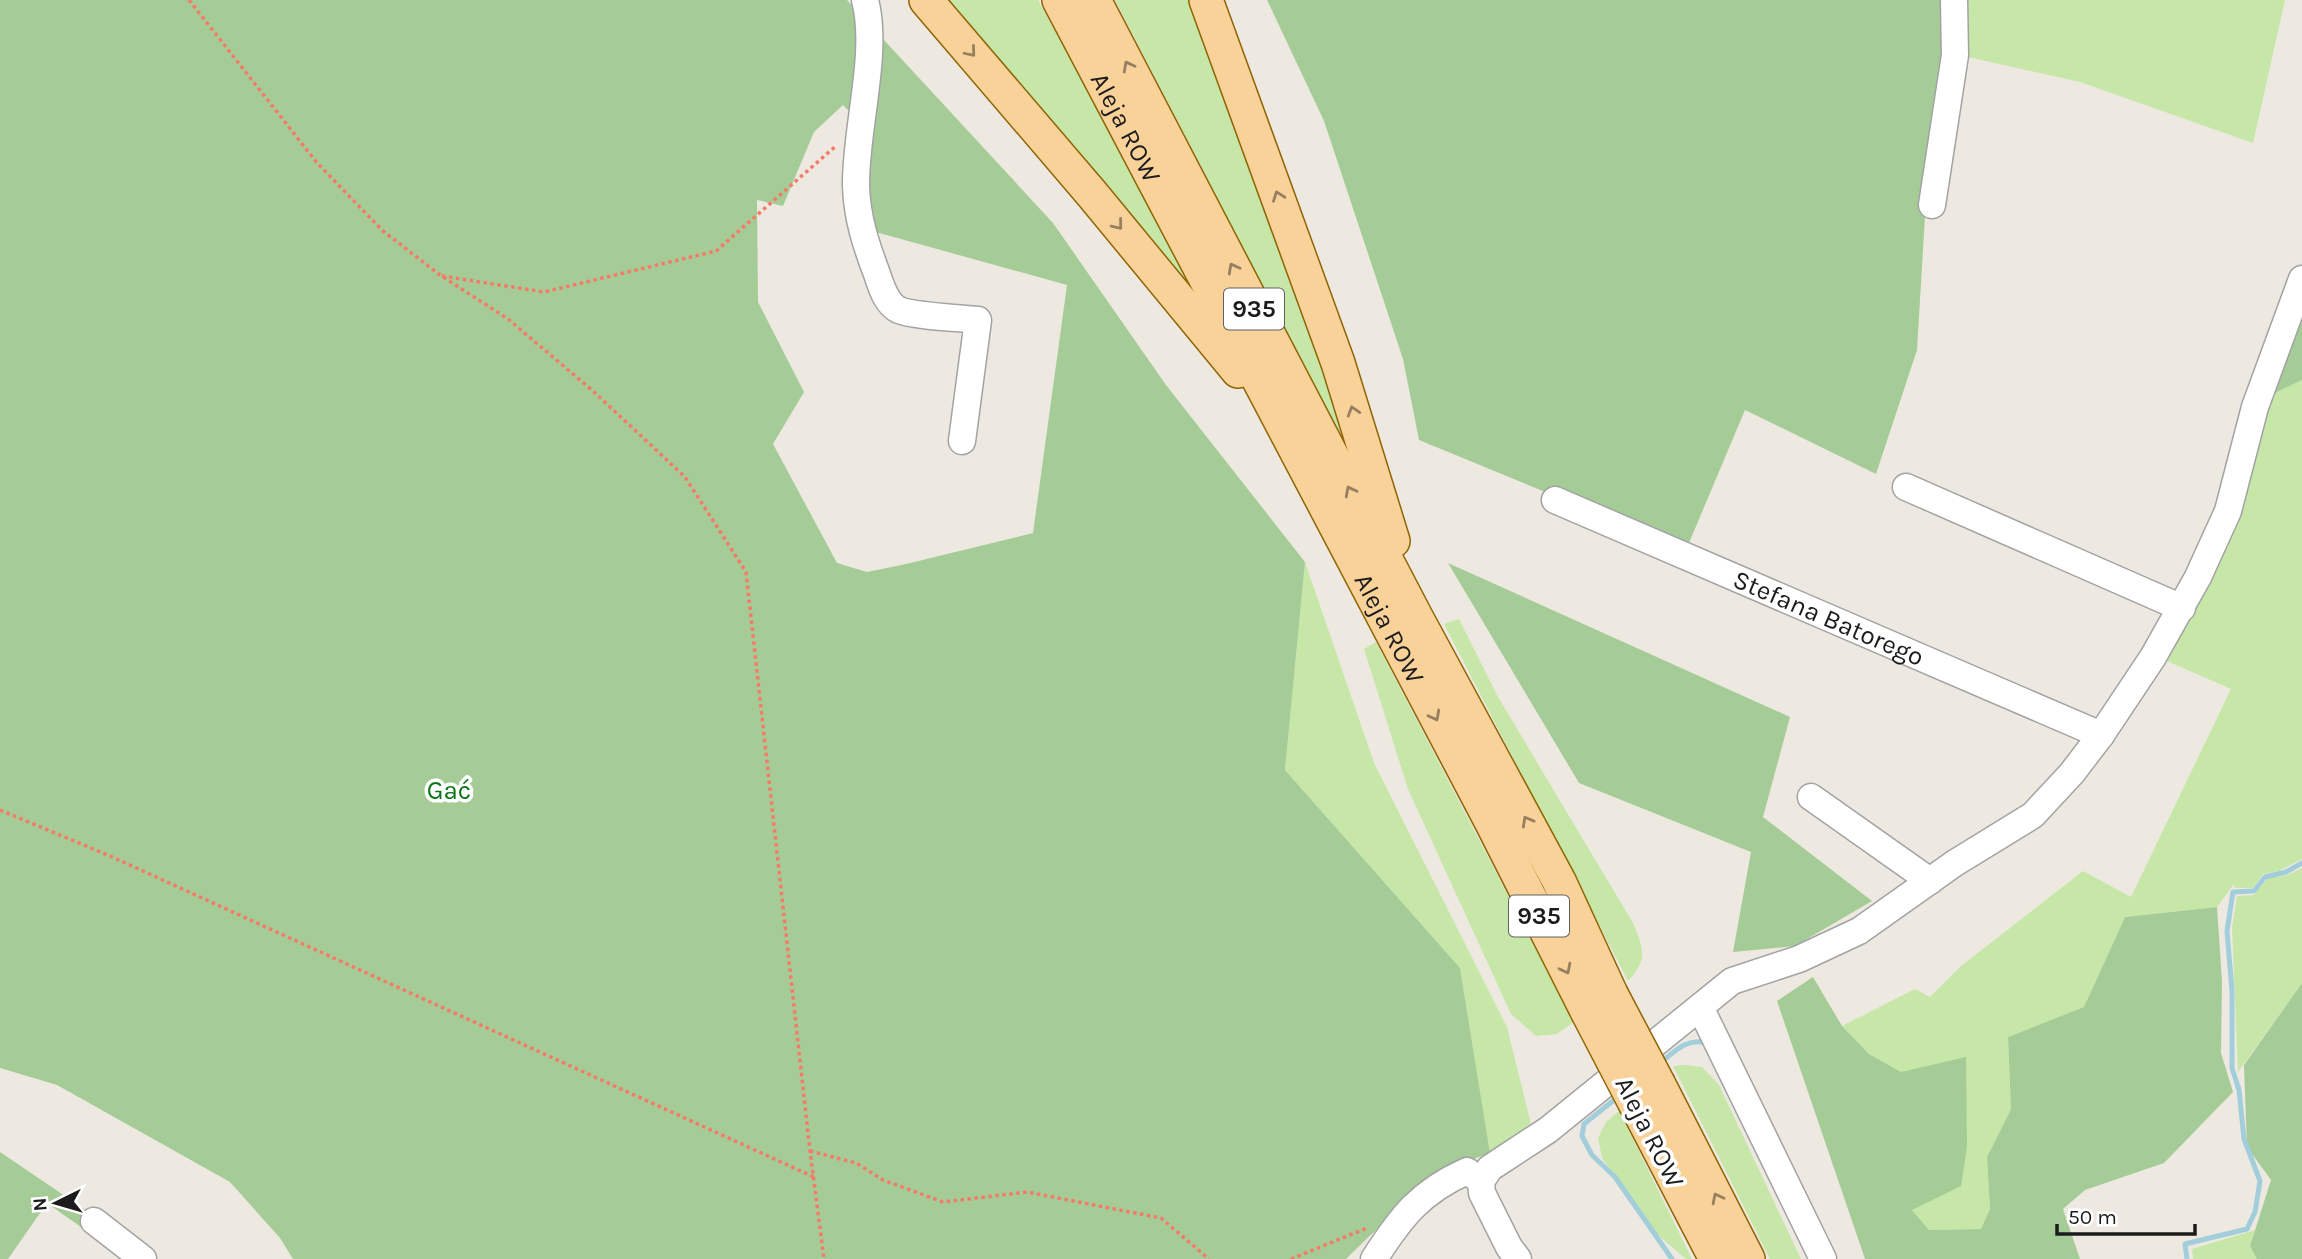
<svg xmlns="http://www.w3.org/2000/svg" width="2302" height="1259" viewBox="0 0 2302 1259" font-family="Karla,sans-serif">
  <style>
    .grass { fill: #c6e7a7 }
    .forest { fill: #a5cc97; fill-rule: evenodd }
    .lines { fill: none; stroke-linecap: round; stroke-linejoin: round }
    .stream { stroke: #a2cdda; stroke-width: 5 }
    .minor-casing { stroke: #a3a3a3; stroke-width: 29 }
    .major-casing { stroke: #906403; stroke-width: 36 }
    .path { stroke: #f67a69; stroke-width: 3.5; stroke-dasharray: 3.5 3.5; stroke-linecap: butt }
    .minor { stroke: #fff; stroke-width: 26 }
    .major { stroke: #f9d29a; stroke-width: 33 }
    .major-bridge-casing { stroke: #906403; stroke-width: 36; stroke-linecap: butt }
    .major-bridge { stroke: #f9d29a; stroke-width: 33 }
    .oneway { stroke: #968061 }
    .labels { text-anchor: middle; stroke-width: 7; stroke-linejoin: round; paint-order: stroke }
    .shield { fill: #fff; stroke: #606060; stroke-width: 2 }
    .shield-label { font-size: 24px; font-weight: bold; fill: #1c1c1c }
    .street-label { font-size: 26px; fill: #1c1c1c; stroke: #fff }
    .park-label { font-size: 26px; fill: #0d7618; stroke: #fff }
  </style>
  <rect width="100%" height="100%" fill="#ede9e1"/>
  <g class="grass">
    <polygon points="941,0 1038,0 1213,324"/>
    <polygon points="1115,0 1194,0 1376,505"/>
    <polygon points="1964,0 2285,0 2253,143 2080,82 1963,56"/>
    <polygon points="2302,380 2302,859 2279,871 2263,874 2253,888 2235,888 2234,884 2217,907 2125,917 2084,1007 2008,1037 2011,1109 1987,1157 1990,1209 1981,1229 1929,1230 1912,1210 1901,1072 1869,1054 1842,1026 1915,989 1930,997 1961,966 2083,871 2131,897 2231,689 2160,658 2228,544 2250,446 2269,396"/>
    <polygon points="1305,562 1374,763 1507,1027 1531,1124 1490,1153 1460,968 1285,770"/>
    <path d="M1459,619L1498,697L1633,923C1643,948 1649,959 1628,981L1444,624Z"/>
    <polygon points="1376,642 1574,1022 1557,1034 1536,1036 1511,1014 1408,789 1364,649"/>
    <polygon points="2302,868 2302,983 2238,1072 2232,928 2237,896 2254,895 2268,878 2288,875"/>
    <polygon points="1685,1065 1702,1067 1719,1085 1801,1259 1770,1259 1673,1066"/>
    <polygon points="1619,1111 1692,1259 1686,1259 1652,1230 1602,1158 1598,1138 1606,1122"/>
    <polygon points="2255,1230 2250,1246 2257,1259 2193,1259 2192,1249"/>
  </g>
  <g class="forest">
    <path d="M0,0H847L1053,223L1166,385L1305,562L1285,770L1460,968L1490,1153C1437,1169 1385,1221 1346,1259H293L280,1238L230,1182L57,1085L0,1068ZM843,105L852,114L854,226L1067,285L1033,533L906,564L867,572L837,563L773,444L804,392L758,302L757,200L783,206L814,132Z"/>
    <polygon points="1267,0 1943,0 1943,54 1926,200 1917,350 1876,474 1745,410 1686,550 1419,440 1403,359 1324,121"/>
    <polygon points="2302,308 2302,380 2269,396"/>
    <polygon points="1448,563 1790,717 1763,817 1872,901 1795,946 1733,952 1751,852 1579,783"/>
    <polygon points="2217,907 2222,981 2221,1053 2233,1092 2164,1163 2085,1190 2063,1209 2080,1259 1865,1259 1777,1001 1813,977 1842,1026 1869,1054 1901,1072 1966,1057 1967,1147 1961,1186 1912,1210 1929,1230 1981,1229 1990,1209 1987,1157 2011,1109 2008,1037 2084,1007 2125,917"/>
    <polygon points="2302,983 2302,1259 2257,1259 2250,1246 2271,1180 2247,1147 2244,1065"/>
    <polygon points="0,1152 158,1259 126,1259 47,1203 8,1259 0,1259"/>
  </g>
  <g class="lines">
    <g class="stream">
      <path d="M1659,1064C1673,1053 1687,1037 1706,1043"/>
      <polyline points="1619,1096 1584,1124 1582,1136 1592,1155 1615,1177 1672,1259"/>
      <polyline points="2187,1259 2185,1244 2247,1229 2255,1212 2260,1181 2244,1139 2239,1090 2232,1068 2232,991 2227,931 2233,892 2254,891 2265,877 2286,872 2302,863"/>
    </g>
    <g class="minor-casing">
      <g id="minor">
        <path d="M865,0C879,53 855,130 856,186C857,218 866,245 877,274C881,286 886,304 899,310C913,316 960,318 978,320L962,441"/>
        <polyline points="1932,205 1955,55 1954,0"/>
        <polyline points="1906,487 2182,608"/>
        <path id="s1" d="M1555,500L2101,735"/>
        <polyline points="1811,797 1930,881"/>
        <polyline points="1700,1007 1823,1259"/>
        <polyline points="94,1221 143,1259"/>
        <path d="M1374,1259C1401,1217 1420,1192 1467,1171L1481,1181"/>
        <polyline points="1518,1259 1509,1247 1482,1193 1481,1181 1490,1168 1548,1130 1732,981 1799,959 1859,931 1955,863 2033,815 2072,773 2101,735 2153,657 2198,577 2228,511 2255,407 2302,279"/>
      </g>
    </g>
    <g class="major-casing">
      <g id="major">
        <polyline points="926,0 1092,194 1238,371"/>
        <path id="s2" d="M1059,0L1491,821L1587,1011"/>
        <polyline points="1094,0 1416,617 1559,881 1611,994"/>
        <polyline points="1206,0 1338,363 1393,541"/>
        <polyline points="1659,1085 1748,1259"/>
        <polyline points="1636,1105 1716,1259"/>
      </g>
    </g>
    <g class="path">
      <polyline points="189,0 318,164 383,231 440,275 508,319 593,391 685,477 746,572 810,1151 824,1259"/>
      <polyline points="442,276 544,292 716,251 837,145"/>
      <polyline points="0,810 110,856 814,1177"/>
      <polyline points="810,1151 856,1163 883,1180 943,1202 1027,1192 1161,1218 1209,1259"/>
      <polyline points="1291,1259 1367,1228"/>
    </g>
    <use href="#minor" class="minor"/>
    <use href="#major" class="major"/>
    <g class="major-bridge-casing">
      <g id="major-bridge">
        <polyline points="1611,994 1659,1085"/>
        <polyline points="1587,1011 1636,1105"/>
      </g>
    </g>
    <use href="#major-bridge" class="major-bridge"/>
  </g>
  <defs><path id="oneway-chevron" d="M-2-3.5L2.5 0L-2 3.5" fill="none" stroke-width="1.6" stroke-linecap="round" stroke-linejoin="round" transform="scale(1.75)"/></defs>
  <g class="oneway">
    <use href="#oneway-chevron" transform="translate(971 52) rotate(50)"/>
    <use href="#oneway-chevron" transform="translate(1128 66) rotate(-118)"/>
    <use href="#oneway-chevron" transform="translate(1278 196) rotate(-110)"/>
    <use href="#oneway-chevron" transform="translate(1118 225) rotate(51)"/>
    <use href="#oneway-chevron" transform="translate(1233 268) rotate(-118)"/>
    <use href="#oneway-chevron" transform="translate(1353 411) rotate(-107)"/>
    <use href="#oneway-chevron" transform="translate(1350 491) rotate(-118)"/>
    <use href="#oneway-chevron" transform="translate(1435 716) rotate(62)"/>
    <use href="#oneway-chevron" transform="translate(1527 821) rotate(-119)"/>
    <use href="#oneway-chevron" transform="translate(1566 969) rotate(63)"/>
    <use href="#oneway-chevron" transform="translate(1717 1198) rotate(-117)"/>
  </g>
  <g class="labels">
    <g class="shield">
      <rect x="1224" y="288.5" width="60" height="41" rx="5"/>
      <rect x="1509" y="895.5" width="60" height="41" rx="5"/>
    </g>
    <g class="shield-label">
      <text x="1254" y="317">935</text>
      <text x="1539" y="924">935</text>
    </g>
    <g class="street-label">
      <text dy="9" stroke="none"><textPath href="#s2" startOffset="144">Aleja ROW</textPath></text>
      <text dy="9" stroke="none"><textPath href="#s1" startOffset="298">Stefana Batorego</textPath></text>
      <text dy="9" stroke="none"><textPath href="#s2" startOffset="710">Aleja ROW</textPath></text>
      <text transform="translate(1650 1132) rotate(63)" y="9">Aleja ROW</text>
    </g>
    <g class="park-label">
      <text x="449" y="799">Gać</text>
    </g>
  </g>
  <g transform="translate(56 1203) rotate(265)" stroke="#ffffff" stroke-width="5" paint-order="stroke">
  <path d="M0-5L12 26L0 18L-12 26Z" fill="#1c1c1c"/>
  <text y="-10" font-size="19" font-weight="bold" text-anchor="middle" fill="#1c1c1c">N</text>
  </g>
  <path d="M2057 1224v10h138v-10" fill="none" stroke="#1c1c1c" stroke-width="3.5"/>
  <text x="2068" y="1224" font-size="21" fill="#1c1c1c" stroke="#ffffff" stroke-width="5" paint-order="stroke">50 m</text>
</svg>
